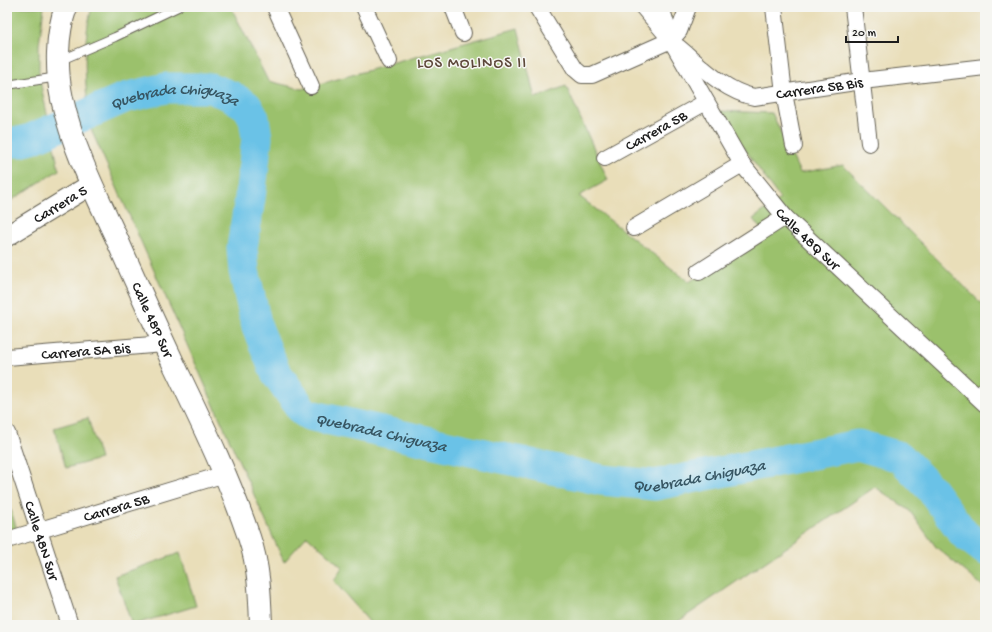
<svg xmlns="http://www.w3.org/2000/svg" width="992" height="632" viewBox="0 0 992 632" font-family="'Gochi Hand',sans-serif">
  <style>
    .green { fill: #9bc16c; stroke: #5c6e44 }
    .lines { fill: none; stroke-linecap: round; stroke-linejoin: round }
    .river { stroke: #6ac2e7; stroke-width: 31 }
    .service-casing { stroke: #646053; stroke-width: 10 }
    .minor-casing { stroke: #646053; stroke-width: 18 }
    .tertiary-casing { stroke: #646053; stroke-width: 22 }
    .secondary-casing { stroke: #646053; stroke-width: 24 }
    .service { stroke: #fff; stroke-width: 8 }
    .minor { stroke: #fff; stroke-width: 16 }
    .tertiary { stroke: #fff; stroke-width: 20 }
    .secondary { stroke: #fff; stroke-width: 22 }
    .labels { text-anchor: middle; stroke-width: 3; stroke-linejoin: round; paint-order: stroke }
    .street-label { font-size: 15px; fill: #1c1c1c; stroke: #f6f6f2 }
    .neighbourhood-label { font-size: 16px; letter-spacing: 1px; fill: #5d483a; stroke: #f6f6f2 }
    .water-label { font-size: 16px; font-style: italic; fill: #375663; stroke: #f6f6f2 }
  </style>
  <rect width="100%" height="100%" fill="#f6f6f2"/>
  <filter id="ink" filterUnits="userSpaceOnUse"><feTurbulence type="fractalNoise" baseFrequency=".025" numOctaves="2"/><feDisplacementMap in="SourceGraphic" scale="8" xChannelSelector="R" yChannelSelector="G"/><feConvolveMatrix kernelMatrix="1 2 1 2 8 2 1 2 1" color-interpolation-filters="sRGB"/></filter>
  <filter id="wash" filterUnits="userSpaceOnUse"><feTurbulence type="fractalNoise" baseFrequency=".012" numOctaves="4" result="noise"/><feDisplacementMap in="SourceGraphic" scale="16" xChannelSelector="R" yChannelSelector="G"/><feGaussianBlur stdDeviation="0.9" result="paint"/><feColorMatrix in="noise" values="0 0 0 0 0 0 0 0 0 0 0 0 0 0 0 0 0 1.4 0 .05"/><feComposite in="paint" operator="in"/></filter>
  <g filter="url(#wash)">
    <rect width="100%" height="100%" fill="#e9deb9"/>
    <g class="green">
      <polygon points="7,7 44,7 39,45 39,76 59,170 7,203"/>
      <path d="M92,7H231L268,81L302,89L518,28L535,98L566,86L608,180L579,196L689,282L765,235L753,219L780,199L718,111L772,113L800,173L843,165L985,307V588L936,547L909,510L875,487L673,625H372L334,581L342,567L307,536L284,562L89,125C86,86 81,46 92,7Z"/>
      <polygon points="88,418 100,459 66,468 54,428"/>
      <polygon points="11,510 17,530 7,533 7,511"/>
      <polygon points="180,553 196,606 132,625 115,576"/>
    </g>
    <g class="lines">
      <path class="river" id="s1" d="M7,142H20L31,139L124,98L166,88H210L231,96L247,106L254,118L257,138L250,198L242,248L244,271L257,327L275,371L303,411L309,415L602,480L655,485L858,445L900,457L931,489L964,534L985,550"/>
    </g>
  </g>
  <g filter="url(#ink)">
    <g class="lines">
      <g class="service-casing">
        <g id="service">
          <polyline points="59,61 115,37 178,7"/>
          <polyline points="7,85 58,77"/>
          <polyline points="974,396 985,384"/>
        </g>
      </g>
      <g class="minor-casing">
        <g id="minor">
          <polyline points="275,7 311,86"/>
          <polyline points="364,7 389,61"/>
          <polyline points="453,7 463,33"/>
          <polyline points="537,7 575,69 582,75 592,75 671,40 679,31 688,7"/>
          <path id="s2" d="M643,7L671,40L742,164L785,217L985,404"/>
          <polyline points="661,7 669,33"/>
          <polyline points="774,7 784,93 794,146"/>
          <polyline points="853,7 869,143"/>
          <path id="s3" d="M678,47C701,66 724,91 754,97L862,81L985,67"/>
          <path id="s4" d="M605,158L706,102"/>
          <polyline points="634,228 742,164"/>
          <polyline points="699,272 785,217"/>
          <path id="s5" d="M7,357L164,344"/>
          <path id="s6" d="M7,433L70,625"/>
          <path id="s7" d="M7,540L225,474"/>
        </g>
      </g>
      <g class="tertiary-casing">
        <g id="tertiary">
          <path id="s8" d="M7,236L92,184"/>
        </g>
      </g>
      <g class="secondary-casing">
        <g id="secondary">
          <path id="s9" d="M66,7C56,34 56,71 62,99C73,148 95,192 116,237C135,281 155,324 175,367C202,423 229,478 249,537C259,566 260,595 261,625"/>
        </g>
      </g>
      <use href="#service" class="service"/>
      <use href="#minor" class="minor"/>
      <use href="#tertiary" class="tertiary"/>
      <use href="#secondary" class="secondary"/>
    </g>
  </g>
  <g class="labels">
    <g class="street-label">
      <text dy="5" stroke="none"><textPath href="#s3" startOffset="158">Carrera 5B Bis</textPath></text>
      <text dy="5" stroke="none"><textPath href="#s4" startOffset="58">Carrera 5B</textPath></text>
      <text dy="5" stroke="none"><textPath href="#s8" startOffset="62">Carrera 5</textPath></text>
      <text dy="5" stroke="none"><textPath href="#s2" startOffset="286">Calle 48Q Sur</textPath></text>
      <text dy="5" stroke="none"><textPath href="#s9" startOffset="332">Calle 48P Sur</textPath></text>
      <text dy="5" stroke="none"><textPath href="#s5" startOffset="79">Carrera 5A Bis</textPath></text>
      <text dy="5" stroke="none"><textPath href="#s7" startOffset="114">Carrera 5B</textPath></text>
      <text dy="5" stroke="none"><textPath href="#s6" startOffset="113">Calle 48N Sur</textPath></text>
    </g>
    <g class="neighbourhood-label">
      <text x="472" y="67">LOS MOLINOS II</text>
    </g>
    <g class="water-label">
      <text dy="6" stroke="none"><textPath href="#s1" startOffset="178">Quebrada Chiguaza</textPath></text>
      <text dy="6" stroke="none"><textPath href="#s1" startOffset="658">Quebrada Chiguaza</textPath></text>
      <text dy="6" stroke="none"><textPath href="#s1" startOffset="982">Quebrada Chiguaza</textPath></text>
    </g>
  </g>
  <rect width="992" height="632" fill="none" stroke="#f6f6f2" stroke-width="24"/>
  <path d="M846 36v6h52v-6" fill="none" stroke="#1c1c1c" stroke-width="2"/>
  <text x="852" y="36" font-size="12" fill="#1c1c1c" stroke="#f6f6f2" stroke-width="3" paint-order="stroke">20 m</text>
</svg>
